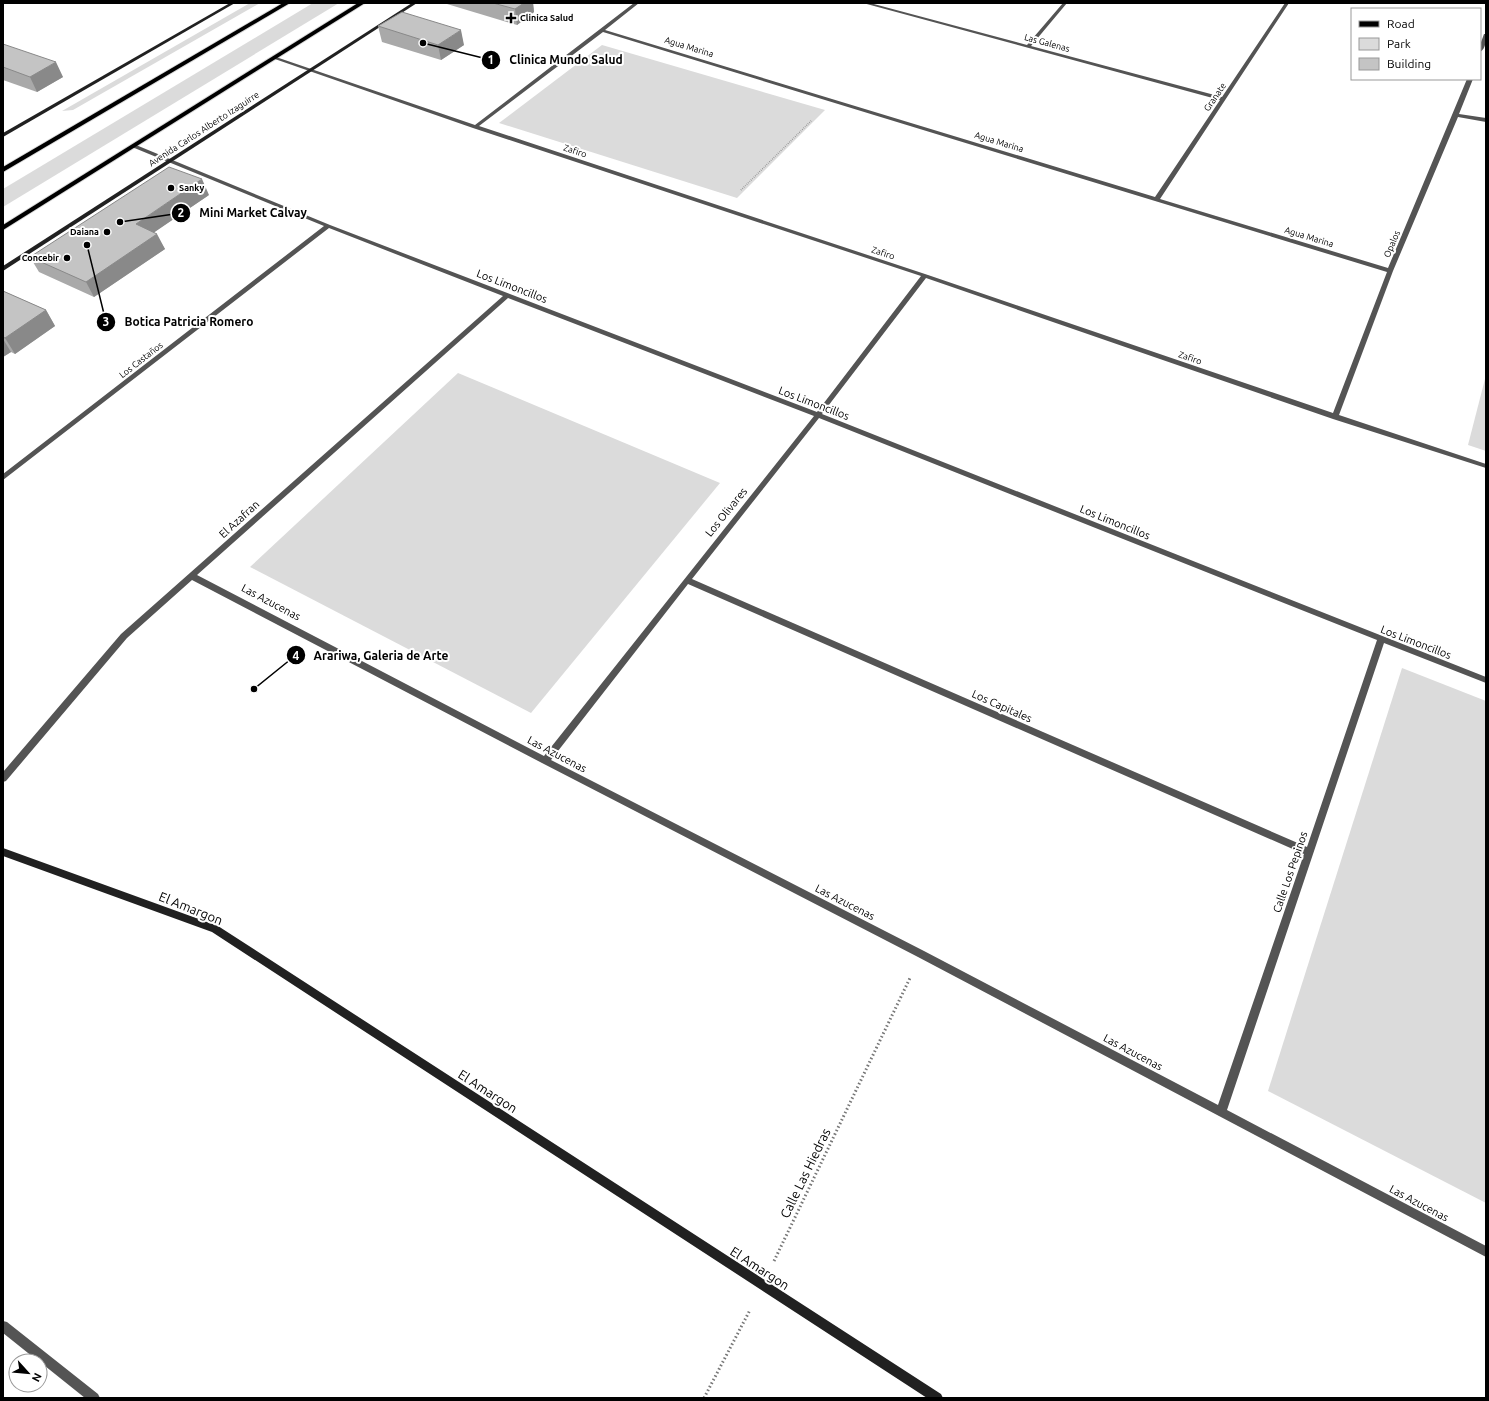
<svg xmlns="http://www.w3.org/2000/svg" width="1489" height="1401" viewBox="0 0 1489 1401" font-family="Ubuntu,sans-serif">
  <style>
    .green { fill: #dbdbdb }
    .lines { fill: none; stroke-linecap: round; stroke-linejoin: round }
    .primary-casing { stroke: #dbdbdb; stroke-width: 2 }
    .path-far1 { stroke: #767676; stroke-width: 1.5; stroke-dasharray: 0.5 1.5; stroke-linecap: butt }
    .path { stroke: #767676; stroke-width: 3; stroke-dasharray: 1.5 2.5; stroke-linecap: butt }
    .street { fill: #545454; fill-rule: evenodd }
    .secondary { fill: #212121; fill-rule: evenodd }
    .primary { fill: #000; fill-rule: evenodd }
    .wall { fill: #a9a9a9 }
    .shaded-wall { fill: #898989 }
    .building { fill: #c4c4c4; stroke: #898989 }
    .poi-dot { fill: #000; stroke: #fff; stroke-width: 1.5 }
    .labels { text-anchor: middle; stroke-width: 4; stroke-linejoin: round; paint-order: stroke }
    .far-poi-label { font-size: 9px; font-weight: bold; fill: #000; stroke: #fff; text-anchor: start }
    .far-street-label { font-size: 9px; fill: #000; stroke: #fff }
    .street-label { font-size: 11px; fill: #000; stroke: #fff }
    .near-street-label { font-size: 13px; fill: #000; stroke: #fff }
    .leader { fill: none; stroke: #000; stroke-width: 1.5 }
    .callout-dot { fill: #000; stroke: #fff; stroke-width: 1.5 }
    .mark-label { font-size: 12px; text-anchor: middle; font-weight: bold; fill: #fff }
    .callout-label { font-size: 12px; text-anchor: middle; font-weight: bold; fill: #000; stroke: #fff; stroke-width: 4; stroke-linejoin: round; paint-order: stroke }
  </style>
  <rect width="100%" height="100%" fill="#fff"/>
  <g class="green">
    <polygon points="250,3 260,3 73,110 62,111"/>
    <polygon points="313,3 339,3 3,207 3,189"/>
    <polygon points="602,45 825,110 737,198 499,123"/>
    <polygon points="458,373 720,483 531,713 250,567"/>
    <polygon points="1486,375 1486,451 1468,445"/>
    <polygon points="1402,668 1486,701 1486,1203 1268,1091"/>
  </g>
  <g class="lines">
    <g class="primary-casing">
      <g id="primary">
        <polygon points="283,3 290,3 3,172 3,167"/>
        <polygon points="358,3 365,3 3,230 3,225"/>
      </g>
    </g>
    <polyline class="path-far1" points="741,190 812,120"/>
    <g class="path">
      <polyline points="774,1261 910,978"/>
      <polyline points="704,1398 750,1310"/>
    </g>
    <g class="street">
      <path d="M634,3H639L605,30L1155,197L1220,100L863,3H870L1027,45L1063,3H1067L1031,46L1222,97L1285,3H1289L1160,199L1388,268L1467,79H1473L1459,114L1486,118V122L1458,117L1393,271L1339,415L1486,464V468L1333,419L926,278L822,414L1486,677V683L1384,643L1227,1110L1486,1246V1257L918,957L542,763L192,580L127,638L6,781L3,782V772L121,634L503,296L329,228L3,480V474L324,226L132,147V145H136L330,225L817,412L921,276L473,128L272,58L276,57L475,125ZM603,32L1387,272L1333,413L928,275L479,126ZM508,298L814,416L544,756L197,575ZM819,418L1377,640L1307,847L692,579ZM688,584L1304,854L1218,1105L924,951L551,760Z"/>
      <path d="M1484,34H1486C1486,40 1486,49 1480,52V45Z"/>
      <polygon points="3,1321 7,1322 98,1394 100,1398 85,1398 40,1362 40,1361 38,1361 3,1333"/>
    </g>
    <g class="secondary">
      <polygon points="230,3 235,3 3,137 3,133"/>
      <polygon points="412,3 417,3 3,271 3,266"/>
      <polygon points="3,848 218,926 941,1394 943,1398 927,1398 212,932 3,856"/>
    </g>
    <use href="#primary" class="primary"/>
  </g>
  <g class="wall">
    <polygon points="447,3 533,3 534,12 517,25 447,4"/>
    <polygon points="378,26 464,45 441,60 382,42"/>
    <polygon points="3,44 63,77 37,92 3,80"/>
    <polygon points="209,195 154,232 165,249 94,297 39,272 30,257"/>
    <polygon points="3,291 46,310 55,326 15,354 11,352 3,357"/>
  </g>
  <g class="shaded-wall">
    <polygon points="524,3 533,3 534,12 517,25 515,9"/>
    <polygon points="461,30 464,45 441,60 438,45"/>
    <polygon points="56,62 63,77 37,92 30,77"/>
    <polygon points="202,179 209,195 143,240 136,224"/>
    <polygon points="157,234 165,249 94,297 86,282"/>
    <polygon points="46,310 55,326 15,354 5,338"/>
    <polygon points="3,339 11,352 3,357"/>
  </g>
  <g class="building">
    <polygon points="493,3 524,3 515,9"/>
    <polygon points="402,12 461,30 438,45 378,26"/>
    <polygon points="3,44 56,62 30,77 3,67"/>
    <polygon points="169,167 202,179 136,224 157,234 86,282 30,257"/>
    <polygon points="3,291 46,310 5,338 3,337"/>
  </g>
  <g class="poi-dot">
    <path d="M509 12h4v4h4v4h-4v4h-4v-4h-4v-4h4z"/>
    <circle cx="171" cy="188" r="4"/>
    <circle cx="107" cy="232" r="4"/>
    <circle cx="67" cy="258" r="4"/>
  </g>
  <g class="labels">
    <g class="far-poi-label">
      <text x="520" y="21">Clinica Salud</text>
      <text x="179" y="191">Sanky</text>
      <text x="99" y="235" text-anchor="end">Daiana</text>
      <text x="59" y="261" text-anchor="end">Concebir</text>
    </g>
    <g class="far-street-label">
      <text transform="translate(1047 43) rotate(15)" y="3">Las Galenas</text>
      <text transform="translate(689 47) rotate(17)" y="3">Agua Marina</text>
      <text transform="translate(1215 97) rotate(-56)" y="3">Granate</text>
      <text transform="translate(204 129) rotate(-33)" y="3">Avenida Carlos Alberto Izaguirre</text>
      <text transform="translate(999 142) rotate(17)" y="3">Agua Marina</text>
      <text transform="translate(575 151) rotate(18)" y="3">Zafiro</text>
      <text transform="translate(1309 237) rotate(17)" y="3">Agua Marina</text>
      <text transform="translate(1392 244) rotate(-67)" y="3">Opalos</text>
      <text transform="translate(883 253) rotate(18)" y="3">Zafiro</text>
      <text transform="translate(1190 358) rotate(19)" y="3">Zafiro</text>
      <text transform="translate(141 360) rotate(-38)" y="3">Los Castaños</text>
    </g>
    <g class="street-label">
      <text transform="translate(512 286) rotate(21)" y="4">Los Limoncillos</text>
      <text transform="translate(814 403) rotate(21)" y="4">Los Limoncillos</text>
      <text transform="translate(726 512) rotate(-51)" y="4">Los Olivares</text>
      <text transform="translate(239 519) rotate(-42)" y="4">El Azafran</text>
      <text transform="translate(1115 522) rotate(22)" y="4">Los Limoncillos</text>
      <text transform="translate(271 602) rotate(28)" y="4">Las Azucenas</text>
      <text transform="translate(1416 642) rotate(21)" y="4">Los Limoncillos</text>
      <text transform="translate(1002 706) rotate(24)" y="4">Los Capitales</text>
      <text transform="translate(557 754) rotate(28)" y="4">Las Azucenas</text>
      <text transform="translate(1290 872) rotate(-71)" y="4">Calle Los Pepinos</text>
      <text transform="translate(845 902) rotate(27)" y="4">Las Azucenas</text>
      <text transform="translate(1133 1052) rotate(28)" y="4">Las Azucenas</text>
      <text transform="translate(1419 1203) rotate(28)" y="4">Las Azucenas</text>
    </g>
    <g class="near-street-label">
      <text transform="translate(191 908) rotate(22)" y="5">El Amargon</text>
      <text transform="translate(488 1091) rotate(33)" y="5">El Amargon</text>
      <text transform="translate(805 1173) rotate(-64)" y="5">Calle Las Hiedras</text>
      <text transform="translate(760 1268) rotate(33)" y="5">El Amargon</text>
    </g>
  </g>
  <path class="leader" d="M423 43L491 60M120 222L181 213M87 245L106 322M254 689L296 655"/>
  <g class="callout-dot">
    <circle cx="423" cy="43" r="4"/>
    <circle cx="120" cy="222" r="4"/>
    <circle cx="87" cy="245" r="4"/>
    <circle cx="254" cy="689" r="4"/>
    <circle cx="491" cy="60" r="10"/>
    <circle cx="181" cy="213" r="10"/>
    <circle cx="106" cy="322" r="10"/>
    <circle cx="296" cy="655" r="10"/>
  </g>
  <g class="mark-label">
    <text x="491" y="64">1</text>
    <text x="181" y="217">2</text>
    <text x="106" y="326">3</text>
    <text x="296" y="660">4</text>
  </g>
  <g class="callout-label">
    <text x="566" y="64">Clinica Mundo Salud</text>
    <text x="253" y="217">Mini Market Calvay</text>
    <text x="189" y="326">Botica Patricia Romero</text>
    <text x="381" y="660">Arariwa, Galeria de Arte</text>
  </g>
  <rect width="1489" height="1401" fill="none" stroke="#000000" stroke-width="8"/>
  <rect x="1351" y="8" width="130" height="72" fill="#ffffff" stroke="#999999"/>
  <rect x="1359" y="21" width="20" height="6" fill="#000000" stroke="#999999"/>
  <text x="1387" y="28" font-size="12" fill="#000000">Road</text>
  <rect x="1359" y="38" width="20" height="12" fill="#dbdbdb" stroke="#999999"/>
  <text x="1387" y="48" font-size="12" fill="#000000">Park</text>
  <rect x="1359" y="58" width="20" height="12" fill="#c4c4c4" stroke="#999999"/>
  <text x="1387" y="68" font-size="12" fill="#000000">Building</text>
  <g transform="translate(28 1373) rotate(117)"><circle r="19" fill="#ffffff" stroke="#999999"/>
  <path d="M0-3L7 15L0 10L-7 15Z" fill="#000000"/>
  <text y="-6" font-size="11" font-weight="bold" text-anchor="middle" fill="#000000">N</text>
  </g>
</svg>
